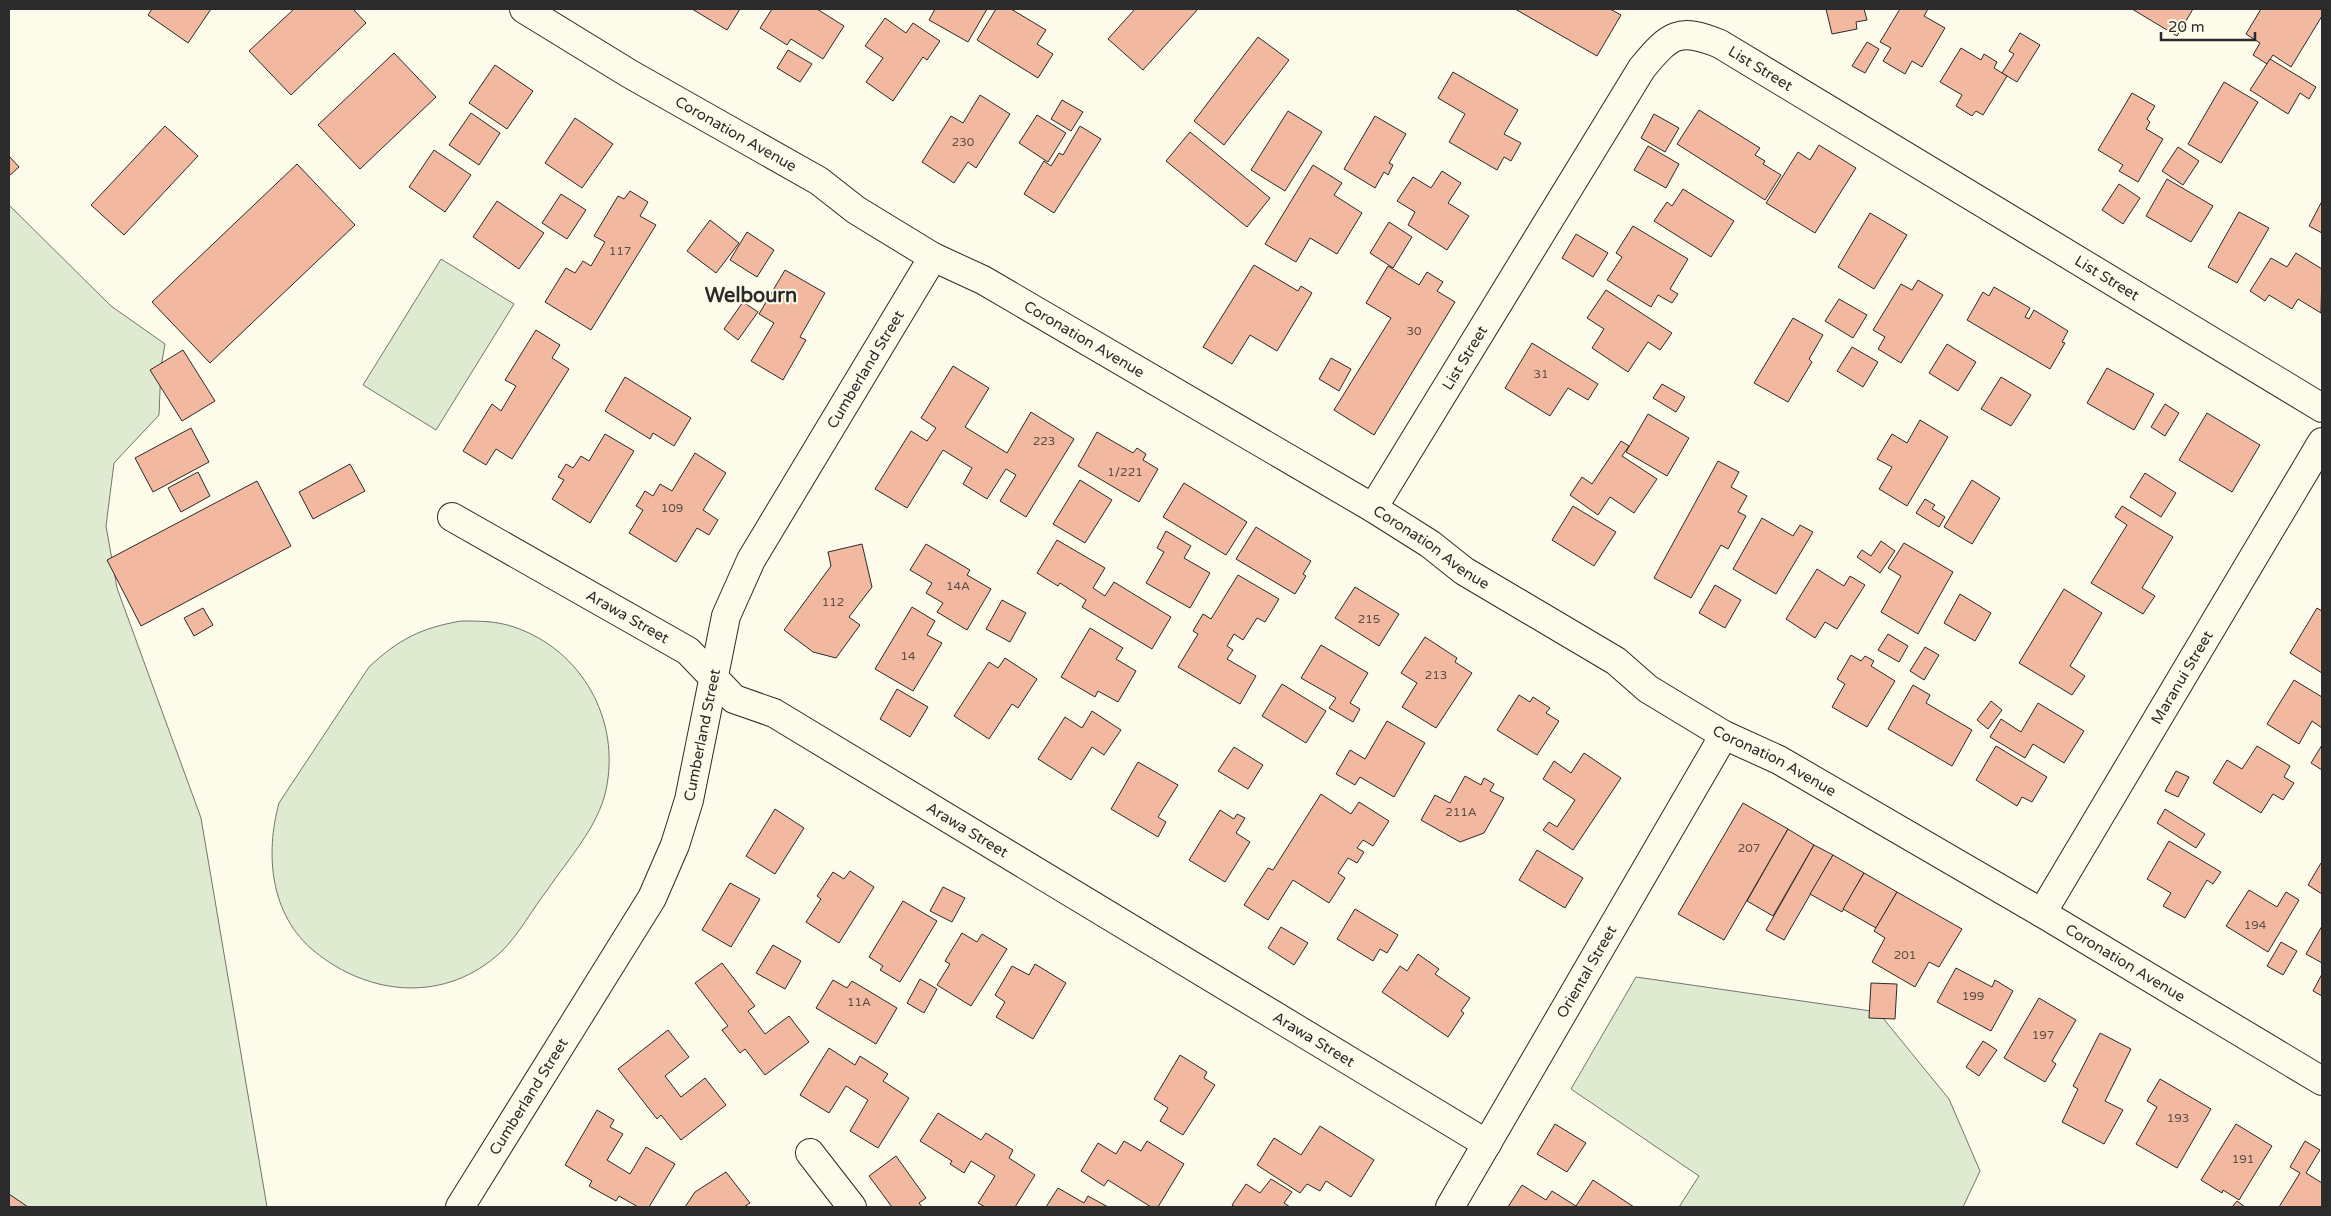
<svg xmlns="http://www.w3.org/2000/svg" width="2331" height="1216" viewBox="0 0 2331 1216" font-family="'Varela Round',sans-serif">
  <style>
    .green { fill: #deebd1; stroke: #74746e }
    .building { fill: #f2b8a0; stroke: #2b2b2b }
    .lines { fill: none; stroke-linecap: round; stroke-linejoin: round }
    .street-casing { stroke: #2b2b2b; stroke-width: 30 }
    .secondary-casing { stroke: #2b2b2b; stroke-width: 30 }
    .highway-casing { stroke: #2b2b2b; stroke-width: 30 }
    .street { stroke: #fdfbea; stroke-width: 28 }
    .secondary { stroke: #fdfbea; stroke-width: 28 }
    .highway { stroke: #fdfbea; stroke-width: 28 }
    .labels { text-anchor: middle; stroke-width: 4; stroke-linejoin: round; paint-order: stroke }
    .number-label { font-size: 12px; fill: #5d4e48 }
    .street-label { font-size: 15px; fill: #2b2b2b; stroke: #fdfbea }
    .district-label { font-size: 20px; font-weight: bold; fill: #2b2b2b; stroke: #fdfbea }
  </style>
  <rect width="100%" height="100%" fill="#fdfbea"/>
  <g class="green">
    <polygon points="9,205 111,306 165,344 161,367 159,415 114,463 106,526 117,588 201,818 267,1207 9,1207"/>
    <polygon points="441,259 514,304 436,430 363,385"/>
    <path d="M461,621C479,621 497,621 514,627C582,650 621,720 606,790C598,827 569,858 548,889C534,907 517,937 501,952C446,1003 370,997 314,951C270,915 265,854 279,803L369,667C399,639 421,628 461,621Z"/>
    <polygon points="1636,977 1878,1012 1949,1099 1980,1171 1963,1207 1679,1207 1699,1176 1571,1089"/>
  </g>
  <g class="building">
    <polygon points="152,9 211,9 188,43 148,15"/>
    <polygon points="294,9 353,9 366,23 291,95 249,51"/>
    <polygon points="692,9 740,9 727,30"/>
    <polygon points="772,9 817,9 844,26 823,59 791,39 787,45 760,28"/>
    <polygon points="935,9 987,9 968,42 929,20"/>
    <polygon points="996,9 1011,9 1046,30 1037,44 1053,54 1038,78 977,40"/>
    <polygon points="1135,9 1198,9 1143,70 1108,39"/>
    <polygon points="1515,9 1610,9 1621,15 1597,56"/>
    <polygon points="1826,9 1864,9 1867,20 1856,22 1857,29 1832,34"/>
    <polygon points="1900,9 1928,9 1924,16 1945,28 1922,67 1912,61 1905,74 1883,61 1891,48 1880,42"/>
    <polygon points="2132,9 2193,9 2177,36"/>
    <polygon points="2261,9 2322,9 2322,16 2291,67 2273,55 2267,64 2253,55 2260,43 2246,34"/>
    <polygon points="885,18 906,33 913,23 940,41 927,60 923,57 893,101 866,82 883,58 865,46"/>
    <polygon points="2020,33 2040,45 2017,82 2002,73 2014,54 2009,51"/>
    <polygon points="1258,37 1289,60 1224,145 1194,121"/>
    <polygon points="1867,42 1879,49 1865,73 1852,66"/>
    <polygon points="1961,48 1981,60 1984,54 1997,62 1994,68 2007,76 1983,115 1976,111 1972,116 1956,106 1962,95 1940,82"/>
    <polygon points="788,50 812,64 800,82 777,68"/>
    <polygon points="394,53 436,97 360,169 318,125"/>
    <polygon points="2270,59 2316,87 2309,99 2300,93 2288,114 2250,90"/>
    <polygon points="495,65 533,91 507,129 469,103"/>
    <polygon points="1453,72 1518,110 1504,134 1521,143 1511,161 1504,157 1497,170 1449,142 1465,114 1438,98"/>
    <polygon points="2224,82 2258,102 2221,163 2188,144"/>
    <polygon points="2132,93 2155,106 2147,119 2150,122 2146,129 2163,139 2138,182 2119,171 2123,165 2098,150"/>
    <polygon points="980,95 1010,114 976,168 968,162 954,183 922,162 951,116 963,123"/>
    <polygon points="1062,100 1083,112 1071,131 1051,119"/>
    <polygon points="1699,110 1760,148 1755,155 1765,161 1763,164 1781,175 1765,200 1677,144"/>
    <polygon points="1288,111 1322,132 1285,191 1251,170"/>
    <polygon points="471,113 500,133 479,165 449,145"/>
    <polygon points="1654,114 1679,128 1665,152 1641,138"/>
    <polygon points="1037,115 1066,133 1048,162 1019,143"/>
    <polygon points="1375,116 1406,134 1389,163 1393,165 1388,175 1384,172 1375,188 1344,169"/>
    <polygon points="575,118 613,144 582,188 545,163"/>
    <polygon points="165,126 198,156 124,235 91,205"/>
    <polygon points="1080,126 1101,139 1054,213 1024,194 1044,161 1051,166 1059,153 1063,155"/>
    <polygon points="1190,132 1270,198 1247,227 1166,161"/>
    <polygon points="1819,145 1856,168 1815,233 1766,203 1798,152 1810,160"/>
    <polygon points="1648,146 1679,164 1666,188 1634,170"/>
    <polygon points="2178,147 2199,161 2183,185 2162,171"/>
    <polygon points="434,150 471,175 445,212 409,187"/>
    <polygon points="9,156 19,167 9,176"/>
    <polygon points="297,164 355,225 210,363 152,302"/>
    <polygon points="1313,165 1342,183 1334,195 1362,213 1337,254 1310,238 1296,262 1265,244"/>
    <polygon points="1442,171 1461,183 1448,203 1469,216 1447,250 1408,225 1415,212 1397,201 1413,177 1431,188"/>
    <polygon points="2167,179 2213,206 2191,242 2146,216"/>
    <polygon points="2119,184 2140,198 2123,224 2102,210"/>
    <polygon points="1683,189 1734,221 1711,257 1654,221 1667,202 1672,206"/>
    <polygon points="630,191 648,202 640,216 656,225 591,330 545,302 566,268 575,273 583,261 591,266 605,242 594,236 618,196 624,199"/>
    <polygon points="561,194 586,210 567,239 542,223"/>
    <polygon points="497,201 544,233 519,269 473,237"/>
    <polygon points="2322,201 2322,233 2309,226"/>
    <polygon points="2239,212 2269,228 2237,283 2208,267"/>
    <polygon points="1870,213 1907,235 1874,289 1838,267"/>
    <polygon points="710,220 739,243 716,273 687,251"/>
    <polygon points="1389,222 1412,237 1393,268 1370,253"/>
    <polygon points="1633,226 1688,259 1670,289 1678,294 1672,303 1658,295 1651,307 1607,280 1622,257 1616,253"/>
    <polygon points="747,232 774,250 757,277 730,260"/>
    <polygon points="1576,234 1608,253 1593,277 1562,258"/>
    <polygon points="2296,253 2322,269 2321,313 2298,299 2292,309 2269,295 2265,301 2250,291 2271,258 2287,267"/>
    <polygon points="1254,265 1298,291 1301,286 1312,293 1277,351 1250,335 1232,364 1203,347"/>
    <polygon points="1388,266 1419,285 1427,272 1443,282 1437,291 1455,302 1374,435 1334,410 1391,318 1366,303"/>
    <polygon points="785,270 825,293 800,337 806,340 783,380 751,361 774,323 759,314"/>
    <polygon points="1918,280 1943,295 1901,363 1878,349 1885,337 1873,330 1901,284 1912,290"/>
    <polygon points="1994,287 2030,308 2025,317 2029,319 2034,310 2068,331 2062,342 2065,343 2050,369 1967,320 1983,292 1989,296"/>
    <polygon points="1606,290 1672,333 1660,350 1648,342 1628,372 1592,348 1604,329 1587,318"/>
    <polygon points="1839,299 1867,315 1853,338 1825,321"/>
    <polygon points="743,302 758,312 738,340 724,329"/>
    <polygon points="1793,318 1823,335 1809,359 1812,362 1788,402 1754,383"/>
    <polygon points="536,330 560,345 552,358 569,369 512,459 496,449 486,465 463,451 492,404 501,411 516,386 505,380"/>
    <polygon points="1532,343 1598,384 1588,400 1568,388 1550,416 1505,388"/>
    <polygon points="1947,344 1976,362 1958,391 1929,373"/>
    <polygon points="1852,347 1878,362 1863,387 1837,371"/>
    <polygon points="183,350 215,401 182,421 150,370"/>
    <polygon points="1331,358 1351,369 1339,391 1319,379"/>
    <polygon points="953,366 989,388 965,427 1007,453 1031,412 1074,439 1026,517 1000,501 1016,475 1006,469 987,499 963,484 972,468 943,450 907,508 875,489 911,431 927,441 936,428 921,418"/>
    <polygon points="2107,368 2154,394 2134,430 2087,403"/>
    <polygon points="625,377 691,418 674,446 653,433 650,439 605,411"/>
    <polygon points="2001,377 2031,395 2011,426 1981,409"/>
    <polygon points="1662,384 1685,397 1676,412 1653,398"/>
    <polygon points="2165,404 2179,413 2165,436 2151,427"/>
    <polygon points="2207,413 2260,445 2232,492 2179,460"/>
    <polygon points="1648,414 1689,438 1667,476 1626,452"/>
    <polygon points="1920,420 1948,437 1907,506 1879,489 1892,467 1877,459 1892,434 1907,443"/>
    <polygon points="191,428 209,462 153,492 135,458"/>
    <polygon points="1097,432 1133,453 1137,448 1146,454 1143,460 1158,469 1139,502 1078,466"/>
    <polygon points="605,434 634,451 590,523 552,499 564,480 558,477 566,464 573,468 581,456 589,461"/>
    <polygon points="1621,441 1629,446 1622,456 1657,479 1634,513 1610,497 1598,515 1570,495 1582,477 1592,484"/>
    <polygon points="695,453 726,473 703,510 718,520 709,535 697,528 676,562 629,533 643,510 636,506 645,491 653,496 660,484 672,491"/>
    <polygon points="1718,461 1739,472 1731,487 1747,496 1738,512 1746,516 1728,549 1721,545 1691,598 1654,578"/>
    <polygon points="350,464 365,491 313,519 299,492"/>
    <polygon points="198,472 210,496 181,512 168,488"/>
    <polygon points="2145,473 2176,493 2161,517 2130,497"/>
    <polygon points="1080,480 1112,500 1085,543 1053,524"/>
    <polygon points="1972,480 2000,498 1972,544 1944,527"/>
    <polygon points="257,481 291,546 141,626 107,560"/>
    <polygon points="1184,483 1247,522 1226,555 1163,517"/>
    <polygon points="1925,499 1935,505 1932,509 1945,517 1939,527 1916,513"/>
    <polygon points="1573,506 1616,532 1594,566 1552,540"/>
    <polygon points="2122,506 2173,537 2142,588 2155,596 2143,614 2091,583 2127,525 2115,517"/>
    <polygon points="1762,518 1793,536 1800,525 1813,532 1776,594 1733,569"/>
    <polygon points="1256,527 1311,561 1303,574 1306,576 1295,594 1236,559"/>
    <polygon points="1166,531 1191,546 1184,558 1210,573 1190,608 1146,583 1164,552 1157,548"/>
    <polygon points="1057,540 1105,568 1093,588 1105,596 1114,582 1171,617 1152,649 1082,607 1086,600 1060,583 1058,586 1037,573"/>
    <polygon points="1881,541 1895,551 1880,573 1857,557 1862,550 1871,556"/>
    <polygon points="1904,543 1953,572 1918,634 1881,612 1901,576 1888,568"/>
    <polygon points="862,544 872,587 849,617 860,625 836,658 813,652 784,630 831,566 828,552"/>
    <polygon points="926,544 970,570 967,575 991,589 967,630 937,612 943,603 926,593 932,583 910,570"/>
    <polygon points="1817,569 1844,586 1850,576 1865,585 1837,629 1825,622 1815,638 1786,619"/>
    <polygon points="1238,575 1279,599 1265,622 1257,618 1243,640 1234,634 1227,646 1233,650 1227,659 1256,676 1240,704 1178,667 1198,634 1193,631 1203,614 1211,619"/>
    <polygon points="1715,585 1741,600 1725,628 1699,613"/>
    <polygon points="1355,587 1399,614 1379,646 1335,618"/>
    <polygon points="2064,589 2102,613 2070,666 2085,676 2072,695 2019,663"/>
    <polygon points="1960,594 1991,613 1975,641 1944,623"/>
    <polygon points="1002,600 1026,613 1010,642 986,629"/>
    <polygon points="912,607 935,621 927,635 942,643 913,691 875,669"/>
    <polygon points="203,608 213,625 194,636 184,618"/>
    <polygon points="2317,608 2322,611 2322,673 2290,653"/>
    <polygon points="1090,628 1123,648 1116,659 1136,671 1118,702 1098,691 1095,697 1061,677"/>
    <polygon points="1888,634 1908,646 1899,662 1878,650"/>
    <polygon points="1425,637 1457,658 1455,662 1472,673 1436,728 1402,707 1417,683 1401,673"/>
    <polygon points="1321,645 1368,673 1350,703 1360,709 1353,722 1329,708 1336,698 1301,678"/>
    <polygon points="1925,647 1939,655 1924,680 1910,671"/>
    <polygon points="1851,655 1861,661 1865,656 1874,661 1871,666 1895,681 1867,727 1832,707 1845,684 1837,679"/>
    <polygon points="1005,658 1037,679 1018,708 1012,704 989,739 954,716 989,662 998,668"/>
    <polygon points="2294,680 2322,697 2322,728 2312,721 2299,744 2267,724"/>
    <polygon points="1282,684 1326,711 1306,743 1262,716"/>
    <polygon points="1913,685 1930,695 1926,703 1972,730 1952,766 1888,729"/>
    <polygon points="897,689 928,707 910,737 880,719"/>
    <polygon points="1519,695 1530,702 1533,697 1550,708 1546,713 1559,721 1537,755 1497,730"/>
    <polygon points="1991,701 2002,710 1988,729 1977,720"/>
    <polygon points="2038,703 2084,731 2064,763 2033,744 2025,758 1990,737 2001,719 2021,732"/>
    <polygon points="1092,711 1121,730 1104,755 1092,747 1071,780 1038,759 1065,717 1082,728"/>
    <polygon points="1387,721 1425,743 1394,797 1360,777 1355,785 1336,774 1350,750 1365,759"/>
    <polygon points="2322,745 2322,770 2311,763"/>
    <polygon points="1996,746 2047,777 2032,802 2022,797 2017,806 1976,780"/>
    <polygon points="2257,746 2290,766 2284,777 2294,783 2283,800 2273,794 2261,813 2213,783 2227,760 2242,769"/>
    <polygon points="1234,747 1263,765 1248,789 1218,771"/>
    <polygon points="1584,753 1621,778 1573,850 1543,830 1549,822 1557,827 1575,800 1543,779 1554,761 1571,773"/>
    <polygon points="1138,762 1178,785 1158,817 1166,822 1158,837 1111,809"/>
    <polygon points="2176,771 2189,777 2178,797 2165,791"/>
    <polygon points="1465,776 1481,785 1484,778 1494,784 1490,791 1504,798 1484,833 1460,842 1421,820 1435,795 1450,803"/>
    <polygon points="1321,794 1351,814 1359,802 1389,821 1373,846 1363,840 1357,848 1364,852 1357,863 1348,858 1338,873 1345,878 1329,903 1293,880 1268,920 1244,905 1268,868 1273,870"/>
    <polygon points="1743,803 1788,829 1724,940 1678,914"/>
    <polygon points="775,809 804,828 775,874 746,856"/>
    <polygon points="2165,809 2205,834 2196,848 2157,823"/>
    <polygon points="1220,810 1234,819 1237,814 1245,818 1236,833 1250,842 1225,882 1189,860"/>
    <polygon points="1788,829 1814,845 1773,916 1747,901"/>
    <polygon points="2169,841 2221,872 2213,884 2207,880 2185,918 2163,906 2171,893 2147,879"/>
    <polygon points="1814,845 1833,855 1784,940 1766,930"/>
    <polygon points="1537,850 1583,878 1565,908 1519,880"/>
    <polygon points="1833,855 1864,873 1842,912 1810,894"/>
    <polygon points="2321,863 2322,864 2322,894 2308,885"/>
    <polygon points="850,871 874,887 839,943 806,922 821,899 817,896 833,872 844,879"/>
    <polygon points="1864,873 1897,892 1876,928 1843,909"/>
    <polygon points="730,883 760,899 731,947 702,930"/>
    <polygon points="943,887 965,898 952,922 930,911"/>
    <polygon points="2249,890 2277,907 2286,892 2299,900 2268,952 2226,926"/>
    <polygon points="1897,892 1962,929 1939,967 1929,962 1915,987 1872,962 1885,938 1874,931"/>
    <polygon points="903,901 937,921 900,982 880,970 883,966 869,957"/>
    <polygon points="1355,909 1398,935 1387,953 1380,949 1373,961 1337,939"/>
    <polygon points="2322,926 2322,963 2306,954"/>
    <polygon points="1281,927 1308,943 1294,965 1268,948"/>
    <polygon points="962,933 977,942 982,934 1007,949 971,1006 937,985 950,964 945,961"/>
    <polygon points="2281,942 2297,951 2283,975 2267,966"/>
    <polygon points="773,945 801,961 785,989 756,973"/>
    <polygon points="1418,954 1439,969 1435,974 1470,998 1461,1011 1464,1013 1448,1037 1382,992 1400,966 1407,971"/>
    <polygon points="722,963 755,1006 748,1011 765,1034 789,1016 809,1042 765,1075 745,1049 740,1053 722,1030 728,1026 695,983"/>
    <polygon points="1035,964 1066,983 1033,1039 996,1017 1005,1002 995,995 1012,966 1029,975"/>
    <polygon points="1956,968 1992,987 1995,980 2013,991 1991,1031 1937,1002"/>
    <polygon points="2322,974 2322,996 2313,991"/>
    <polygon points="920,979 937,989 924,1013 907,1003"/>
    <polygon points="833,980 847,988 852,981 897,1008 876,1044 816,1008"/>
    <polygon points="1871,983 1897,984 1895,1019 1869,1018"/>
    <polygon points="2039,998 2076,1020 2052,1061 2056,1064 2045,1082 2004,1058"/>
    <polygon points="668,1030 689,1057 665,1076 681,1097 705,1078 726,1105 681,1140 661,1115 657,1119 618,1069"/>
    <polygon points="2100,1033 2131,1049 2105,1101 2123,1110 2104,1144 2062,1122 2078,1089 2073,1086"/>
    <polygon points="1983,1041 1997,1050 1979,1076 1966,1067"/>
    <polygon points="829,1048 855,1065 860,1056 888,1074 883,1081 909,1098 878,1148 850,1131 868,1100 846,1086 829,1113 800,1095"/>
    <polygon points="1180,1055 1207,1072 1204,1078 1215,1085 1183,1135 1160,1121 1168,1108 1154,1099"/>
    <polygon points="2160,1079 2211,1109 2177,1168 2136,1144 2157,1107 2147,1101"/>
    <polygon points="597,1110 614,1120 610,1127 623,1134 607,1160 630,1174 646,1147 675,1164 649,1207 638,1207 619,1196 616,1201 589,1186 592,1181 565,1165"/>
    <polygon points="938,1113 981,1140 986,1133 1013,1150 1009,1158 1035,1175 1015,1207 985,1207 978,1203 995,1176 971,1161 964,1173 950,1164 952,1161 920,1141"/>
    <polygon points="1555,1124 1586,1143 1567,1172 1537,1154"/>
    <polygon points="2236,1124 2272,1146 2239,1200 2223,1190 2222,1193 2201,1180"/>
    <polygon points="1320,1126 1374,1160 1351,1197 1326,1181 1320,1191 1307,1184 1300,1193 1257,1165 1274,1138 1301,1155"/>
    <polygon points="1124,1141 1141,1151 1147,1141 1184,1164 1158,1207 1151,1207 1108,1180 1104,1186 1081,1171 1098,1143 1116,1154"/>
    <polygon points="2305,1141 2320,1150 2306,1173 2322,1183 2322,1207 2279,1207 2300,1173 2290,1167"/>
    <polygon points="896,1156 926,1198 919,1203 922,1207 892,1207 869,1176"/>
    <polygon points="726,1172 750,1203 744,1207 685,1207 695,1192"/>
    <polygon points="1271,1179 1292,1192 1284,1203 1290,1207 1235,1207 1232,1205 1246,1184 1260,1193"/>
    <polygon points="1593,1180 1634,1207 1508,1207 1522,1185 1546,1200 1552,1191 1576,1206"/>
    <polygon points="1058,1188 1084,1203 1088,1196 1108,1207 1046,1207"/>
    <polygon points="9,1194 28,1207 9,1207"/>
    <polygon points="2237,1201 2245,1207 2232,1207"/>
  </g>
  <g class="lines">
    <g class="street-casing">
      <g id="street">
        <path id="s1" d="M1373,508L1642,68C1670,34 1679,27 1720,44L2322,408"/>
        <path id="s2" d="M452,517L688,651L734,699L774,713L1487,1144"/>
        <path id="s3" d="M2042,913L2322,442"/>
        <polyline points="810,1153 852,1207"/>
        <path id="s4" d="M1450,1207L1724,735"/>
      </g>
    </g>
    <g class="secondary-casing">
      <g id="secondary">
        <path id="s5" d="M460,1207L652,898L675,845L689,800L726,616L751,560L933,257"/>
      </g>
    </g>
    <g class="highway-casing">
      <g id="highway">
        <path id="s6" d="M524,9L630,74L819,181L856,210L933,257L983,280L1373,508L1430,544L1464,571L1616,661L1648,689L1724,735L1779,760L2042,913L2322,1081"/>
      </g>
    </g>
    <use href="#street" class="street"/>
    <use href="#secondary" class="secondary"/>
    <use href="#highway" class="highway"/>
  </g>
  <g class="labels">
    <g class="number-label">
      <text x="963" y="146">230</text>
      <text x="620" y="255">117</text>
      <text x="1414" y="335">30</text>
      <text x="1541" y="378">31</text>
      <text x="1044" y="445">223</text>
      <text x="1125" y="476">1/221</text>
      <text x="672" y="512">109</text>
      <text x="958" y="590">14A</text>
      <text x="833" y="606">112</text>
      <text x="1369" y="623">215</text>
      <text x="908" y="660">14</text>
      <text x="1436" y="679">213</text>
      <text x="1461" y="816">211A</text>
      <text x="1749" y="852">207</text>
      <text x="2255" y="929">194</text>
      <text x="1905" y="959">201</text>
      <text x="1973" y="1000">199</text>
      <text x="859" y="1006">11A</text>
      <text x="2043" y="1039">197</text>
      <text x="2178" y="1122">193</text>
      <text x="2243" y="1163">191</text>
    </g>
    <g class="street-label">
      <text dy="5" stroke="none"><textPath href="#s1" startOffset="655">List Street</textPath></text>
      <text dy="5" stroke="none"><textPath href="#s6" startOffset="246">Coronation Avenue</textPath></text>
      <text dy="5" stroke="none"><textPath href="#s1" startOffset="1060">List Street</textPath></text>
      <text dy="5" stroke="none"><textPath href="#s6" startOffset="651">Coronation Avenue</textPath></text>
      <text dy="5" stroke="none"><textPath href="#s1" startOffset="176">List Street</textPath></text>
      <text dy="5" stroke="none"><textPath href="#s5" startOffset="940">Cumberland Street</textPath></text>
      <text dy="5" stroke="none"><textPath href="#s6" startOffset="1056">Coronation Avenue</textPath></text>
      <text dy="5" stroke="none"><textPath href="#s2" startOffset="202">Arawa Street</textPath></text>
      <text dy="5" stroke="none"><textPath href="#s3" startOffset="274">Maranui Street</textPath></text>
      <text dy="5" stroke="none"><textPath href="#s5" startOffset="535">Cumberland Street</textPath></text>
      <text dy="5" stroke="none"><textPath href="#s6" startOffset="1461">Coronation Avenue</textPath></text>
      <text dy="5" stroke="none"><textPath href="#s2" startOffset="606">Arawa Street</textPath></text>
      <text dy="5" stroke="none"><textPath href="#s6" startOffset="1866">Coronation Avenue</textPath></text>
      <text dy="5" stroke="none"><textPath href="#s4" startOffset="272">Oriental Street</textPath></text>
      <text dy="5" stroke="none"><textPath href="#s2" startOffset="1011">Arawa Street</textPath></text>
      <text dy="5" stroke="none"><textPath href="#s5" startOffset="130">Cumberland Street</textPath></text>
    </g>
    <g class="district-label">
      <text x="751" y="302">Welbourn</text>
    </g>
  </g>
  <rect width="2331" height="1216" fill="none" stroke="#2b2b2b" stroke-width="20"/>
  <path d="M2161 32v8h94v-8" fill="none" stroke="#2b2b2b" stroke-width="2.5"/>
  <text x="2168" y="32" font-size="15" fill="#2b2b2b" stroke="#fdfbea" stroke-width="4" paint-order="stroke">20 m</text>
</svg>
